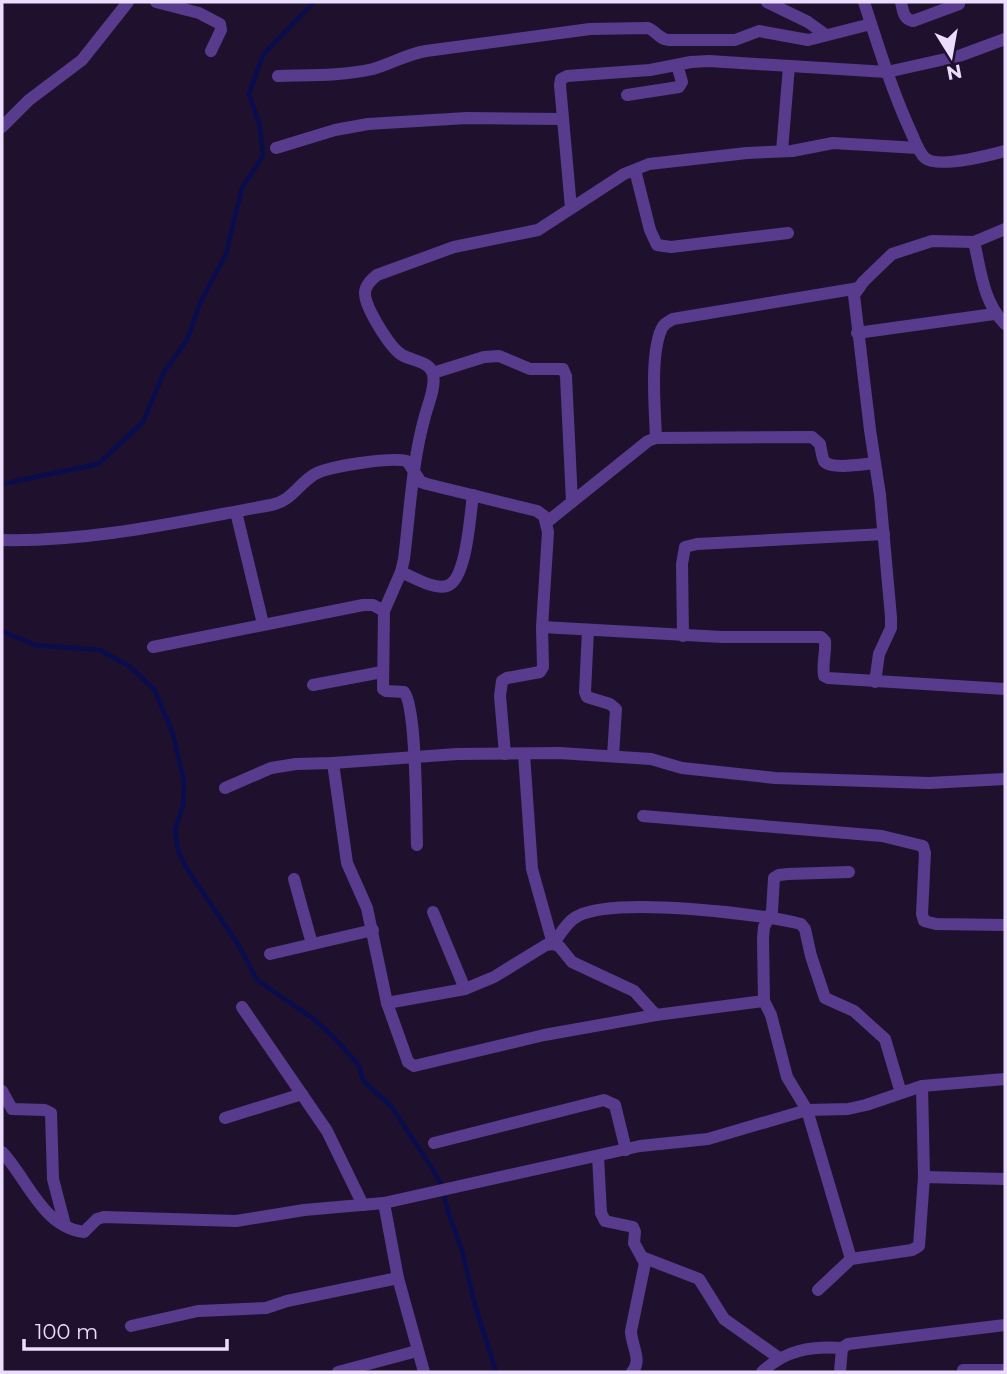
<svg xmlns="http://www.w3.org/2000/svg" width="1007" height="1374" viewBox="0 0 1007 1374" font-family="Montserrat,sans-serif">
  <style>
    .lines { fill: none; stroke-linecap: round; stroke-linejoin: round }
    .stream { stroke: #090c4d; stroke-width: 4.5 }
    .minor { stroke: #593b8d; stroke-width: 12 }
  </style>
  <rect width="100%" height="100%" fill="#1f112d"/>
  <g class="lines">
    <g class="stream">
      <polyline points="2,484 98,464 143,422 164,372 187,340 200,303 226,254 242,188 263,156 260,126 249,94 263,55 314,2"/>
      <polyline points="2,631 35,645 100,650 129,666 154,689 173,734 184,782 183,806 175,830 178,851 187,869 238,944 257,980 315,1020 336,1040 359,1065 363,1081 391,1106 432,1168 441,1184 449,1215 462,1250 475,1305 496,1372"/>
    </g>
    <g class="minor">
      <polyline points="156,2 199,13 220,24 221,30 211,51"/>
      <polyline points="767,2 808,22 826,35"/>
      <path d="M864,2C878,45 891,88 910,130C914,138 918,152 925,158C938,169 990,155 1005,151"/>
      <path d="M901,2C903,10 903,19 913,21L959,4"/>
      <path d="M278,76C309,75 342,76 373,69C391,64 407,54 426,51L590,29L648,28C656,31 660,40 669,40H735L759,31L808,40L871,24"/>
      <polyline points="627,95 679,87 682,82 677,65"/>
      <polyline points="2,127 29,100 82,60 128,2"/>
      <polyline points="276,148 335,130 368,124 467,118 563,119"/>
      <polyline points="782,151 789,66"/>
      <polyline points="635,170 650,230 657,245 671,247 788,233"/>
      <polyline points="571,208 560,85 561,79 567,76 650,70 691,62 709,61 887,72 959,56 1005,39"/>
      <path d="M974,242C981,271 983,302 1005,324"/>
      <polyline points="857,333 994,314"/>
      <polyline points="433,373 484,357 499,356 530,369 563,369 566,376 572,502"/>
      <path d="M656,438C655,409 650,357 661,330C663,324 668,322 673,319L859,288"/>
      <polyline points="236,512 263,624"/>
      <path d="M547,522L648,441L656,438L812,437L820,444C821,449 822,457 824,461C831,470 864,464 875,463"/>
      <path d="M2,540C93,542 182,521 271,505C292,501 298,484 315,474C330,466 390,457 407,461L421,482L427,484L537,511L544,516L548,532L542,627L543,667L540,672L507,678L502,681L500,696L505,754"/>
      <path d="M401,572C413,577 434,590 447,586C467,580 470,514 473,495"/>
      <path d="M542,627L722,637H821L825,641C826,653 822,664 824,676L828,678L1005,689"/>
      <polyline points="588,630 585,692 587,697 610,704 616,709 613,756"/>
      <polyline points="683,636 682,564 685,547 697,544 884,534"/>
      <polyline points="153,647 363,605 373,605 384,611"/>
      <polyline points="875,682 879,654 891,628 891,617 880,495 870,430 854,295 863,282 892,254 932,241 974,242 1005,229"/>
      <polyline points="313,685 382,672"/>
      <polyline points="524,754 532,869 553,944"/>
      <polyline points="333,763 347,863 367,908 387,1003 465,989 494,977 546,945 553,944 559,946 572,962 634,991 656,1015"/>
      <polyline points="225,788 271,768 296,764 333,763 457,754 559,753 651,759 682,768 775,778 929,783 1005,779"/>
      <polyline points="643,816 882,836 923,846 925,853 922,914 924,921 936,924 1005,925"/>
      <path d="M417,845C416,819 417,707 404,692L386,691L383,689L384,611L401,572L404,559C410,511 412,462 425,416C428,404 436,387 433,374C430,361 412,361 402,355C390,348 364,306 365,292C366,284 372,279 377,275L454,247L538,230L624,174L649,164L747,153L792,151L833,143L918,148"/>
      <polyline points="294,879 312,944"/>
      <polyline points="433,912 465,989"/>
      <path d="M553,944C560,935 567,921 578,916C615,897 758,913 801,924L805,929L811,956L825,998L854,1011L885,1039L901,1093"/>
      <polyline points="270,954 373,930"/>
      <polyline points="764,1001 763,938 764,927 772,911 774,878 779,875 788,874 849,872"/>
      <polyline points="387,1003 408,1062 414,1066 544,1035 656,1015 764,1001 771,1015 787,1077 807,1110 851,1259"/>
      <polyline points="242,1007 327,1131 363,1205"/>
      <polyline points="2,1091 12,1109 45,1110 51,1113 53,1179 65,1225"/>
      <polyline points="225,1118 302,1094"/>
      <polyline points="434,1143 604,1100 615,1105 626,1150"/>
      <path d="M2,1152C27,1178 43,1228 84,1232L97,1219L104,1217L236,1221L304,1210L384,1203L640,1146L708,1139L807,1110L848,1109L866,1105L922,1086L1005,1079"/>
      <path d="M598,1156L601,1213L605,1221L633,1227L635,1232L634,1243L645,1263L631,1331C631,1345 643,1361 632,1372"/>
      <polyline points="924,1177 1005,1179"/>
      <polyline points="384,1203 398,1278 424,1372"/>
      <polyline points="642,1257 699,1279 724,1319 779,1358"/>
      <polyline points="818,1290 851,1259 912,1250 919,1246 924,1177 922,1086"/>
      <polyline points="131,1326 198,1311 266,1308 287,1301 398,1278"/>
      <polyline points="963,1370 1005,1370"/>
      <polyline points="338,1372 417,1351"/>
      <path d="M762,1372C785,1350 811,1346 842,1348"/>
      <polyline points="840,1372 842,1348 848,1344 1005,1325"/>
    </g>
  </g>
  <rect width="1007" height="1374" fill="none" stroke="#ecddff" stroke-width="7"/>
  <g transform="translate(951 56) rotate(169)" stroke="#1f112d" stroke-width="5" paint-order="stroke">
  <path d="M0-5L12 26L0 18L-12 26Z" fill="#ecddff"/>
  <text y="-10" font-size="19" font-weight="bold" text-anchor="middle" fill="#ecddff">N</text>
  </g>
  <path d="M24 1339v10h203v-10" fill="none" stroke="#ecddff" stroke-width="3.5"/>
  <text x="35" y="1339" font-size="21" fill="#ecddff" stroke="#1f112d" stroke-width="5" paint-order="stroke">100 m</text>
</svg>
